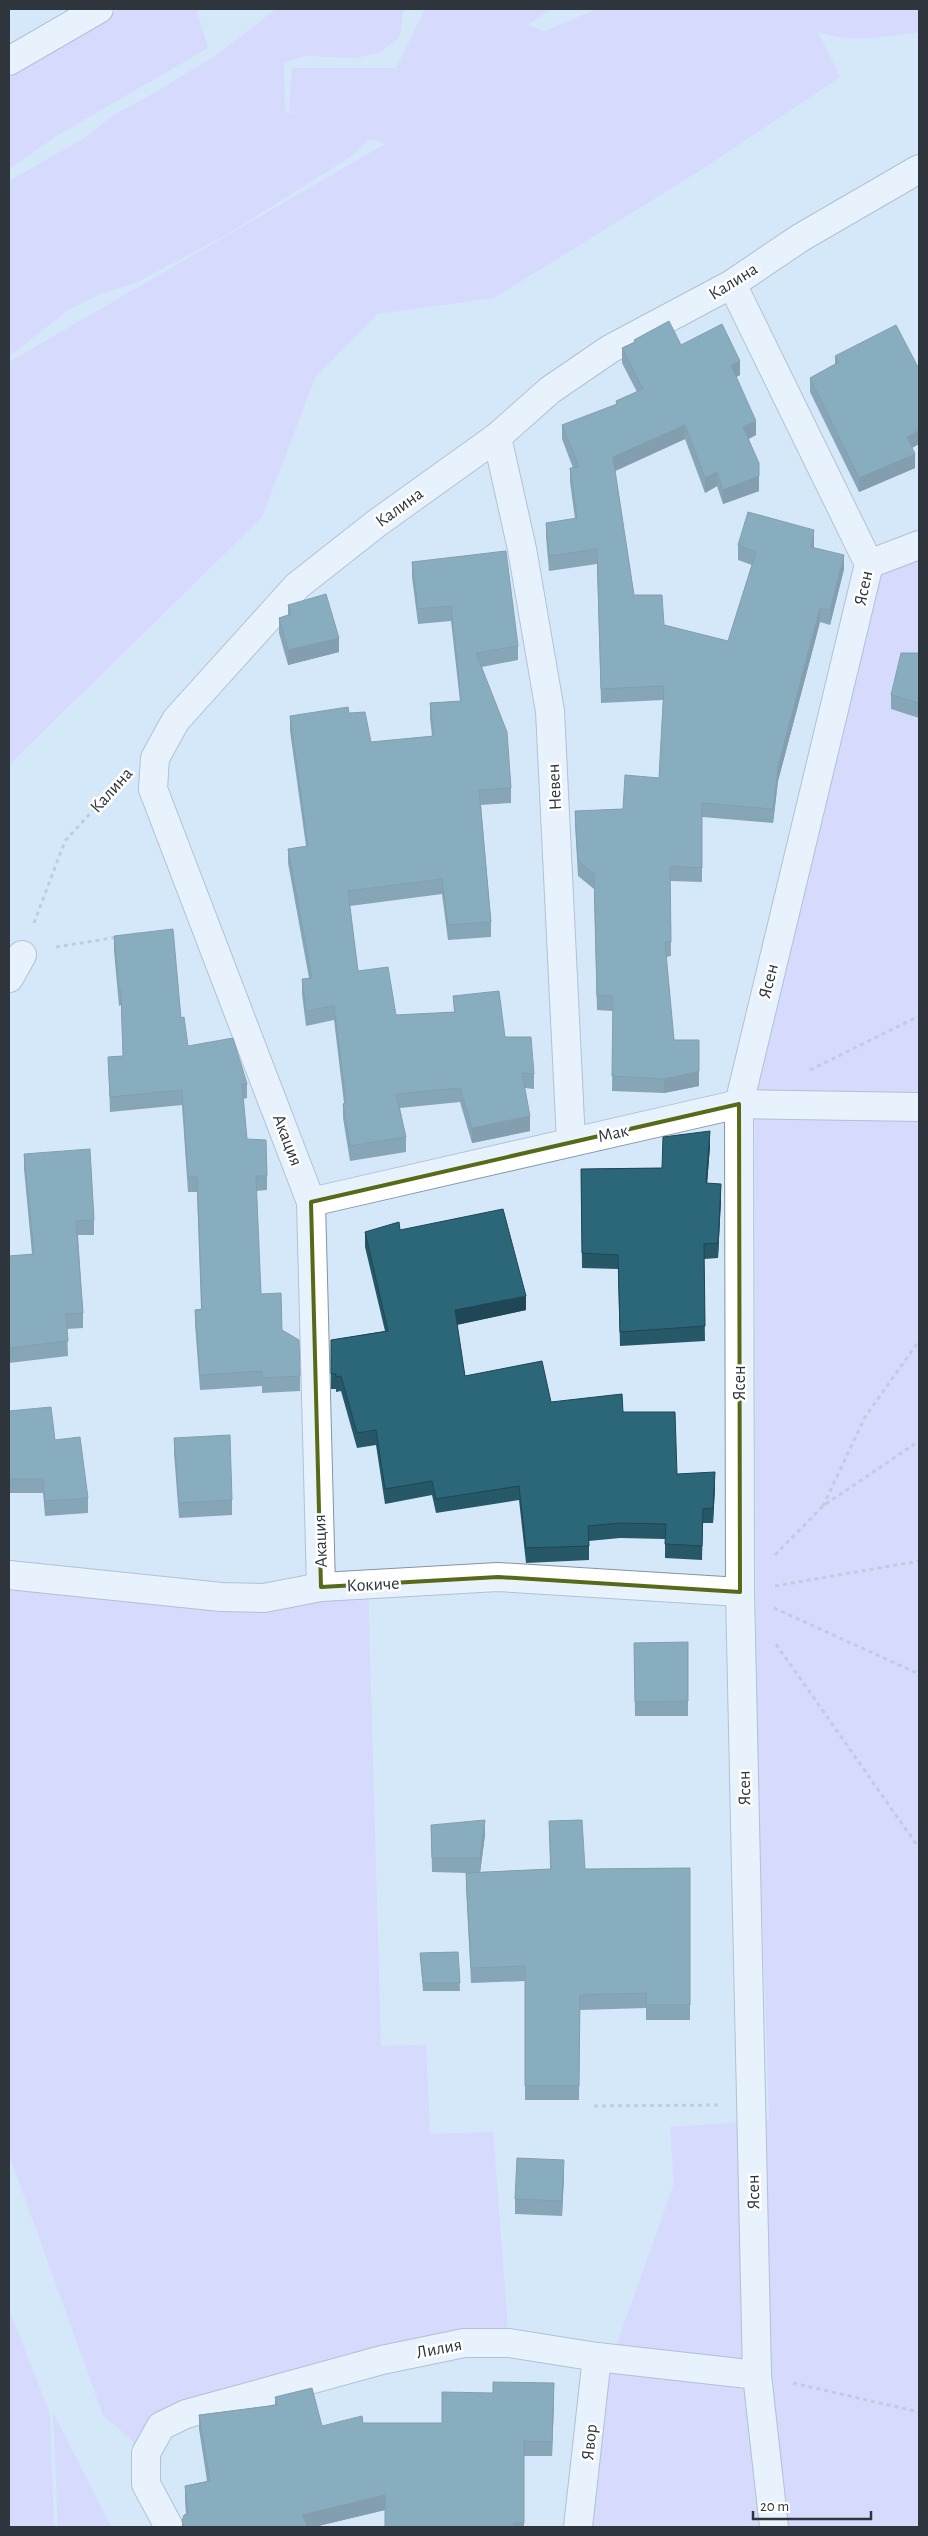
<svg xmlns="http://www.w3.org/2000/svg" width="928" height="2536" viewBox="0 0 928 2536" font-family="'Alegreya Sans',sans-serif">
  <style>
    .green { fill: #d7c9ff }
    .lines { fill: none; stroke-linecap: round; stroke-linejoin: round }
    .minor-casing { stroke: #8394a4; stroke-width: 30 }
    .tertiary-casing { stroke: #8394a4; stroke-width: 30 }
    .path { stroke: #a0b0bd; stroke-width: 3; stroke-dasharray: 4 4; stroke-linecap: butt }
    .minor { stroke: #fff; stroke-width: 28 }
    .tertiary { stroke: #fff; stroke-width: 28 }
    .wall { fill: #265868 }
    .shaded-wall { fill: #1f4755 }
    .building { fill: #2c6679; stroke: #1f4755 }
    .marked { fill: none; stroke: #566a17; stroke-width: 4; stroke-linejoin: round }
    .labels { text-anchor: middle; stroke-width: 5; stroke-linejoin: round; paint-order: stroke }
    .street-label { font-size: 18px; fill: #2e353c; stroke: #fff }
  </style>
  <rect width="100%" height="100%" fill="#d5e8f9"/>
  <g class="green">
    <polygon points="119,9 196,9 208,48 58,135 9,169 9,75"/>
    <path d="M276,9H406L403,12L400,37L381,52L357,58L306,56L284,62L285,111L301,115L289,110L292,68H396L425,9H551L527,25L545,31L597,9H919V32C885,36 852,44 818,32L840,77L696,173L494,298L377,314L315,378L262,517L9,765V362L385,144L370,139L350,157L231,232L138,282L100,294L70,309L9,356V181L81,140L115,114L151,95L218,54Z"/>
    <polygon points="919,559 919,2527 589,2527 606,2374 674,2184 670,2127 769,2120 756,1725 755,1089 878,575"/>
    <polygon points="9,1575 264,1598 368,1584 381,2046 426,2045 430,2134 493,2132 509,2343 186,2414 146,2453 103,2415 9,2154"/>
    <polygon points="9,2309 50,2414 54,2527 9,2527"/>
    <polygon points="53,2412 111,2527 58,2527"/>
  </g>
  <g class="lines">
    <g class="minor-casing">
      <g id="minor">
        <polyline points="732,284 869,564 739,1104 740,1592 757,2375 774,2527"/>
        <polyline points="497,437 522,549 550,711 571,1142"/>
        <polyline points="869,564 919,545"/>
        <polyline points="9,978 22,955"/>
        <polyline points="311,1202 739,1104 919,1107"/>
        <polyline points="9,1575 221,1597 264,1598 321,1587 498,1577 740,1592"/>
        <polyline points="321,1587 311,1202 153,789 155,758 176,720 297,586 377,523 497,437 550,390 610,349 732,284 800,238 919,169"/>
        <polyline points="169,2527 146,2484 146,2453 161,2426 186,2414 382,2360 464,2343 509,2343 597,2357 757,2375"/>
        <polyline points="578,2527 597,2357"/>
      </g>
    </g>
    <g class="tertiary-casing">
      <polyline id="tertiary" points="9,61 99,9"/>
    </g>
    <g class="path">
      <polyline points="34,923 65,841 118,783"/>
      <polyline points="56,947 143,933"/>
      <polyline points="810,1070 919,1016"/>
      <polyline points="823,1506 865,1417 919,1341"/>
      <polyline points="775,1555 823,1506 919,1441"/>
      <polyline points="775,1586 919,1561"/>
      <polyline points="774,1608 919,1674"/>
      <polyline points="776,1644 919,1848"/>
      <polyline points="594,2106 718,2105"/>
      <polyline points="793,2383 919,2412"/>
    </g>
    <use href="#minor" class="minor"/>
    <use href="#tertiary" class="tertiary"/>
  </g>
  <g class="wall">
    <polygon points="634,340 681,345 740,375 736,377 756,435 749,439 759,491 723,504 717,486 705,493 685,439 615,471 634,595 664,625 728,641 752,565 738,560 738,545 814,544 814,548 844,569 830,625 820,622 778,781 773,823 702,817 702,882 670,881 671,956 666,957 674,1040 699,1086 664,1093 612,1091 613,1011 597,1010 594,889 578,876 575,825 575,811 623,809 659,778 663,700 601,703 597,564 549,571 546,537 546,523 575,519 570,482 570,468 573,468 562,439 562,425 616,405 616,401 637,392 622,363 622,348 634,342"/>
    <polygon points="835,356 912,448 915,468 859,492 810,392 810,378 835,364"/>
    <polygon points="412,562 518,646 518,660 482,667 511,788 511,803 481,805 491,922 491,937 448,940 442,894 350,906 358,971 396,1015 454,1012 453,996 505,1037 534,1074 534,1089 525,1088 530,1131 472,1143 460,1102 400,1108 406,1137 406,1152 350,1161 343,1118 343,1104 344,1103 334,1020 306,1026 302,994 302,979 309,978 288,863 288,849 306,846 290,731 290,716 349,713 371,742 432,736 430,718 430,703 460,701 451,621 418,624 412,577"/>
    <polygon points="288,605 339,652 288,665 279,633 279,618 288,615"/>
    <polygon points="919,653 919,718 891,709 891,695"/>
    <polygon points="114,936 181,1018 188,1046 247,1084 247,1098 243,1099 247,1139 267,1176 267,1190 256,1191 261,1294 282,1330 300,1376 300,1391 262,1393 262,1386 200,1390 195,1324 195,1310 201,1309 197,1192 188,1192 182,1105 110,1112 108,1057 123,1056 121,1005 119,1006 114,951"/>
    <polygon points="710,1146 707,1183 721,1199 718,1258 704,1259 705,1341 620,1346 618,1269 582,1268 581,1169 662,1168"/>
    <polygon points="24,1154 94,1220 94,1235 78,1235 83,1313 83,1328 67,1329 68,1356 9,1363 9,1256 32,1254 24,1169"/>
    <polygon points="400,1230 526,1310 457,1325 465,1376 551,1402 623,1412 677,1474 715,1487 713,1523 703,1523 702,1560 665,1558 665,1539 620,1538 589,1541 589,1560 526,1563 519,1500 436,1513 432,1495 385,1504 376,1445 357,1448 341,1391 336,1392 336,1389 331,1389 331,1340 385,1331 365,1247 365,1232"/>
    <polygon points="9,1411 55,1440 88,1498 88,1513 45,1516 43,1493 9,1493"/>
    <polygon points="174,1438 232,1500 232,1515 179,1518 174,1453"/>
    <polygon points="688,1642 688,1716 635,1716 634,1643"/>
    <polygon points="549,1821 585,1869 690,1868 690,2020 646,2020 646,2008 580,2010 579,2100 525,2100 525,1981 471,1983 466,1887 466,1873 467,1873 432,1872 431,1825 485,1835 480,1872 550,1869"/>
    <polygon points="458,1952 460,1991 423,1991 420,1953"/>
    <polygon points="564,2175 562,2216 515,2214 515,2199"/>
    <polygon points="275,2397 322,2426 363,2423 442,2423 554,2398 552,2456 524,2456 524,2527 385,2527 385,2510 314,2527 182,2527 182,2521 186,2514 185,2501 185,2486 207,2481 199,2429 199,2415 275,2405"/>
  </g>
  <g class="shaded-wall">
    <polygon points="740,361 740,375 731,380 731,365"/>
    <polygon points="756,421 756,435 743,441 743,427"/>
    <polygon points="685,425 685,439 613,472 613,457"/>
    <polygon points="919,430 919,444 907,451 907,437"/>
    <polygon points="915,454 915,468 859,492 859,478"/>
    <polygon points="717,472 717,486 705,493 705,478"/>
    <polygon points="759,476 759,491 723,504 723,490"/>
    <polygon points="814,530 814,544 811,561 811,547"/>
    <polygon points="844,555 844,569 830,625 830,610"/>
    <polygon points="820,608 820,622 778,781 773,823 773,809 778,767"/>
    <polygon points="339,638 339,652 288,665 288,650"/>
    <polygon points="699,1071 699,1086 664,1093 664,1079"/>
    <polygon points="530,1116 530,1131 472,1143 472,1128"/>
    <polygon points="710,1131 710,1146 706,1198 706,1183"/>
    <polygon points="721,1184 721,1199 718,1258 718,1243"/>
    <polygon points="526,1296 526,1310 455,1325 455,1310"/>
    <polygon points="715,1472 715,1487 713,1523 713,1508"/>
    <polygon points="485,1820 485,1835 480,1873 480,1858"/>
    <polygon points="564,2160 564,2175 562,2216 562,2201"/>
    <polygon points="554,2383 554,2398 552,2456 552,2442"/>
    <polygon points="385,2495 385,2510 314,2527 302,2527 302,2515"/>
  </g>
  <g class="building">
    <polygon points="669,321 681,345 722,324 740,361 731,365 756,421 743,427 759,463 759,476 723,490 717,472 705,478 685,425 613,457 634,595 662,595 664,625 728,641 756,552 738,545 748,512 814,530 811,547 844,555 830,610 820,608 778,767 773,809 702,803 702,868 670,866 671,942 665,942 674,1040 699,1040 699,1071 664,1079 612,1076 613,996 597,996 594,874 578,861 575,811 623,809 625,775 659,778 664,686 601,689 597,549 549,556 546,523 577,518 570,468 579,467 562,425 617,404 616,401 643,389 622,348 635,342 634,340"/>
    <polygon points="896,325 919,369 919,430 907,437 915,454 859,478 810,378 839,362 835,356"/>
    <polygon points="506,551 518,646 476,653 507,732 511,788 479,790 491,922 448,925 442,879 348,891 358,971 388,967 396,1015 455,1012 453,996 499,991 505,1037 531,1037 534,1074 522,1073 530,1116 472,1128 460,1088 396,1094 406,1137 350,1146 343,1104 346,1103 334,1006 306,1011 302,979 312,978 288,849 308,846 290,716 348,707 349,713 365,712 371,742 434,736 430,703 461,701 451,606 418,609 412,562"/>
    <polygon points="326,594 339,638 288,650 279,618 291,614 288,605"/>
    <polygon points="901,653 919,653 919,703 891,695"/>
    <polygon points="173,929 181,1018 184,1017 188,1046 233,1038 247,1084 242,1084 247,1139 266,1140 267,1176 256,1176 261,1294 281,1293 282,1330 299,1340 300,1376 262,1378 262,1371 200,1375 195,1310 202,1309 197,1177 188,1177 182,1090 110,1097 108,1057 123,1056 121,991 119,991 114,936"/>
    <polygon points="710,1131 706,1183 721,1184 718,1243 704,1244 705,1326 620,1332 618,1255 582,1253 581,1169 662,1168 663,1137"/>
    <polygon points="90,1149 94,1220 76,1221 83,1313 66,1314 68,1341 9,1348 9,1256 34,1254 24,1154"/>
    <polygon points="503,1209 526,1296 455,1310 465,1376 542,1361 551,1402 622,1394 623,1412 675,1412 677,1474 715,1472 713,1508 703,1509 702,1546 665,1544 666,1524 620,1523 588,1526 589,1546 526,1548 519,1486 436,1499 432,1481 385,1489 376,1430 357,1433 341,1376 336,1377 336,1374 331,1374 331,1340 388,1331 365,1232 399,1222 400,1230"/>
    <polygon points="51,1407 55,1440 80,1437 88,1498 45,1501 43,1479 9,1479 9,1411"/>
    <polygon points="230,1435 232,1500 179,1503 174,1438"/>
    <polygon points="688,1642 688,1701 635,1702 634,1643"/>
    <polygon points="485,1820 480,1858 432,1858 431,1825"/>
    <polygon points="582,1820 585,1869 690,1868 690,2005 646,2005 647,1993 580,1995 579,2086 525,2086 525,1966 471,1968 466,1873 551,1869 549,1821"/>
    <polygon points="458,1952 460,1983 423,1983 420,1953"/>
    <polygon points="517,2158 564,2160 562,2201 515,2199"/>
    <polygon points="493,2382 554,2383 552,2442 524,2441 524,2523 514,2523 513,2527 385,2527 385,2495 302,2515 308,2527 185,2527 182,2521 184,2515 188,2513 185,2486 210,2481 199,2415 277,2405 275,2397 312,2388 322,2426 362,2416 363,2423 442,2423 442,2392 493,2393"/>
  </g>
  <path d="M0 0H928V2536H0ZM739,1104L740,1592L498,1577L321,1587L311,1202Z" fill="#d5e8f9" fill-opacity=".55" fill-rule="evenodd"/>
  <path class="marked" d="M739,1104L740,1592L498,1577L321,1587L311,1202Z"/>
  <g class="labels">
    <g class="street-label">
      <text transform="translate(733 281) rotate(-32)" y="6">Калина</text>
      <text transform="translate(399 507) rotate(-36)" y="6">Калина</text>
      <text transform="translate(863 588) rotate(-78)" y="6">Ясен</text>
      <text transform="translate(554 787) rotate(-93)" y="6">Невен</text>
      <text transform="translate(111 790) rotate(-48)" y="6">Калина</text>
      <text transform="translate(768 981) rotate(-76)" y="6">Ясен</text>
      <text transform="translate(613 1133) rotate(-13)" y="6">Мак</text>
      <text transform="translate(288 1140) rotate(69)" y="6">Акация</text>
      <text transform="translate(739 1383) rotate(-90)" y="6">Ясен</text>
      <text transform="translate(320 1541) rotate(-92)" y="6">Акация</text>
      <text transform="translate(373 1584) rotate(-3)" y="6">Кокиче</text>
      <text transform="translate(744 1788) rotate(-91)" y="6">Ясен</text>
      <text transform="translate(753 2192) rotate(-91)" y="6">Ясен</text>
      <text transform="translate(439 2348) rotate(-11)" y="6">Лилия</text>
      <text transform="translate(589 2442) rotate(-84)" y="6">Явор</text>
    </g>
  </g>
  <rect width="928" height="2536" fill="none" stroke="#2e353c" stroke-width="20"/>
  <path d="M753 2511v8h118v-8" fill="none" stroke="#2e353c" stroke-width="2.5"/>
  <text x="760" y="2511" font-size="15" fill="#2e353c" stroke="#ffffff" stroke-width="4" paint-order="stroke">20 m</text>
</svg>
